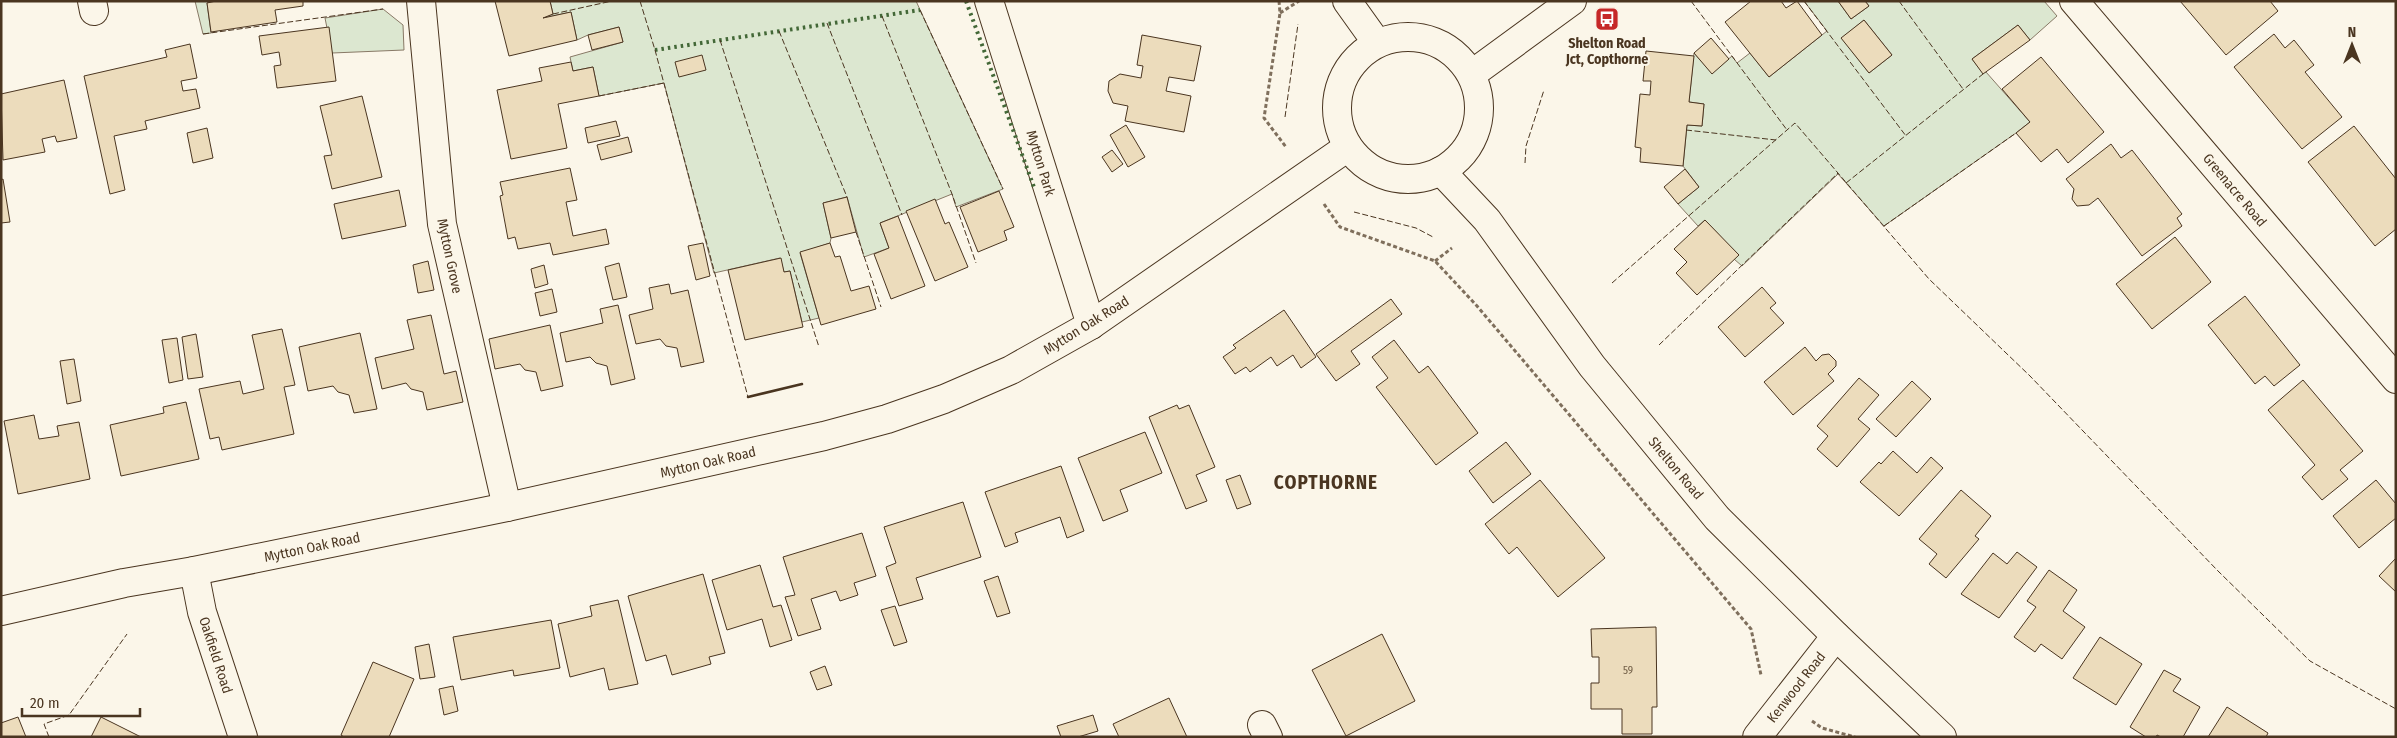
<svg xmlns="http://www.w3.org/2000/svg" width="2397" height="738" viewBox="0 0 2397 738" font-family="'Fira Sans Condensed',sans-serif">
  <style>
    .green { fill: #dce7d0; stroke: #887966; fill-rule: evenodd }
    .building { fill: #ecdcbc; stroke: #4a3520 }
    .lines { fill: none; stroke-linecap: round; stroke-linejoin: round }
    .street-casing { stroke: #4a3520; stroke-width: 30 }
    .secondary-casing { stroke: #4a3520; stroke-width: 30 }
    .path { stroke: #7f6f5c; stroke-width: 3; stroke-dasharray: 4 2.5; stroke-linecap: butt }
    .street { stroke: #fbf6e9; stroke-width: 28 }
    .secondary { stroke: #fbf6e9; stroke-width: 28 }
    .hedge { stroke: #436837; stroke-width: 4; stroke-dasharray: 2.5 4; stroke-linecap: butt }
    .fence { stroke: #4a3520; stroke-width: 1; stroke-dasharray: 6 2.5; stroke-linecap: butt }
    .wall { stroke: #4a3520; stroke-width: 2.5 }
    .labels { text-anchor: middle; stroke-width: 4; stroke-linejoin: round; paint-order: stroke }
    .number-label { font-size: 11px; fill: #725f47 }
    .poi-label { font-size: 14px; font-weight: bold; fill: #4a3520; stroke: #fbf6e9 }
    .street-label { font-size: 14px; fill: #4a3520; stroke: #fbf6e9 }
    .district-label { font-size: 19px; font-weight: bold; letter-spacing: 1px; fill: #4a3520; stroke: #fbf6e9 }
  </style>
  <rect width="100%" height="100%" fill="#fbf6e9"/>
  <g class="green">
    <polygon points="195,1 216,1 207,3 211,33 203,34"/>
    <polygon points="550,1 916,1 1003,189 956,207 952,194 880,223 889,248 864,257 847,197 823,203 831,238 830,243 800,253 819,318 802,322 790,271 784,272 780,258 714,273 664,83 599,96 593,67 573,71 570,57 623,42 619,27 588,35 577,40 571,12 543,18 553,14"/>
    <path d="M1804,1H1838L1851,19L1869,6L1865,1H2044L2057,16L2030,40L2018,25L1972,59L1983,73L1986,72L2030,122L2016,133L1884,226L1838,174L1742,266L1734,259L1738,255L1705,220L1698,226L1678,204L1699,187L1683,166L1687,125L1702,126L1704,104L1689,102L1694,53L1712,73L1732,56L1737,63L1750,53L1769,77L1827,31ZM1864,20L1892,55L1869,73L1842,38Z"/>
    <polygon points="383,9 403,25 404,50 332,53 325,18"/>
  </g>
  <g class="building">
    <polygon points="216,1 303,1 303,6 275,10 277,22 211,32 207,3"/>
    <polygon points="495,1 550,1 553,14 543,18 571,12 577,40 509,56"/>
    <polygon points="1751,1 1781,1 1786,8 1797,1 1822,35 1769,77 1725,22"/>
    <polygon points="1838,1 1865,1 1869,6 1851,19"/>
    <polygon points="2180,1 2270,1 2278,11 2226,55"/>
    <polygon points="1864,20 1892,55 1869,73 1841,38"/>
    <polygon points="2018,25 2030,40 1983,74 1972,59"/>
    <polygon points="329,27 336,81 277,88 274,66 281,65 279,52 262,55 259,36"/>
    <polygon points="619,27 623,42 592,50 588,35"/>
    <polygon points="2274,34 2285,48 2294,40 2314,65 2305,72 2342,117 2302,149 2234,67"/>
    <polygon points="1142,35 1201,46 1194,81 1169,77 1166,91 1191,96 1184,132 1125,121 1128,106 1113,103 1108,91 1109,81 1120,74 1141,78 1143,66 1137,65"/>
    <polygon points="1711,38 1729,59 1712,74 1694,53"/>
    <polygon points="190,44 197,78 181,81 183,91 196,89 200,108 145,121 147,129 114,136 125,190 110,194 84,76 167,57 165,50"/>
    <polygon points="1646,51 1694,56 1689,102 1704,104 1702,126 1687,125 1683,166 1640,162 1641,148 1635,147 1640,94 1650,95 1651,81 1643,81"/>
    <polygon points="702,55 706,70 679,77 675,62"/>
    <polygon points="2041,57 2104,132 2068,163 2057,149 2041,162 2016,133 2030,122 2002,89"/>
    <polygon points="571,62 573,71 593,67 599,96 558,104 567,148 511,159 497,90 542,81 539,68"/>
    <polygon points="64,80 77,138 57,142 55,136 42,139 45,152 3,160 1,94"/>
    <polygon points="362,96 382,177 332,189 324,156 332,155 320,106"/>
    <polygon points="616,121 620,136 588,143 585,128"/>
    <polygon points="1126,125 1145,157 1128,167 1110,135"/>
    <polygon points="2354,126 2396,179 2396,229 2375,246 2308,162"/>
    <polygon points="207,128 213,158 193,163 187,133"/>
    <polygon points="628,137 632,152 601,160 597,145"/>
    <polygon points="2111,144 2121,158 2132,150 2182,214 2177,218 2182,226 2142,256 2098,198 2089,205 2077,206 2072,199 2074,189 2066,179"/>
    <polygon points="1112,150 1123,164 1112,172 1102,157"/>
    <polygon points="570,168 577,200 566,202 573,236 606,229 609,244 553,255 550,243 518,249 515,237 508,239 500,196 503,195 500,182"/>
    <polygon points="1685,169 1699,187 1678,204 1664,187"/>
    <polygon points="3,179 10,222 1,223 1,180"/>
    <polygon points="399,190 406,226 342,239 334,204"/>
    <polygon points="999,191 1014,227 1004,231 1007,240 978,252 960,207"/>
    <polygon points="847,197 856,232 831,238 823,203"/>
    <polygon points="935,199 945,224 949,222 968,267 935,281 906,211"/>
    <polygon points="898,216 925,286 891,299 874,254 889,248 880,223"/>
    <polygon points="1705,220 1739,255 1697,295 1676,273 1687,262 1674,249"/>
    <polygon points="2175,237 2211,282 2152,329 2116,284"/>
    <polygon points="703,243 710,276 696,280 688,246"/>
    <polygon points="830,243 835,257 840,256 851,291 869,286 876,309 821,325 800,252"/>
    <polygon points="781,258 784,272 790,271 803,327 745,340 728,270"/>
    <polygon points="428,261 434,290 418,293 413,265"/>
    <polygon points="619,263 627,297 613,300 605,267"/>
    <polygon points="544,265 548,284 535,288 531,269"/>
    <polygon points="669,284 671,294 688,290 704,362 681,367 677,348 666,346 660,339 636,344 629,315 653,309 649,288"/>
    <polygon points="1762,287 1776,303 1770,308 1784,323 1745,357 1718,327"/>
    <polygon points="552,289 557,312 540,316 535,293"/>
    <polygon points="2245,296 2300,365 2274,386 2265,376 2255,384 2208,325"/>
    <polygon points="1391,299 1402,314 1351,351 1360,364 1336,381 1316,354"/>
    <polygon points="618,305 635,379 611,385 607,366 596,363 590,357 566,362 560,333 603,323 600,309"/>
    <polygon points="1284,310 1316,357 1301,368 1293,355 1277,366 1271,357 1250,372 1246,367 1235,374 1223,357 1236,348 1233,345"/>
    <polygon points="431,315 444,374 456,371 463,402 427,410 423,392 411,389 406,383 382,389 375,358 414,349 407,320"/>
    <polygon points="550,325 563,386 541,391 536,372 525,370 520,364 495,369 489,339"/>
    <polygon points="282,329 295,385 284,387 294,434 222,450 219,437 210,439 199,389 240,381 243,394 264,389 252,335"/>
    <polygon points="360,333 377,409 354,413 349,395 338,392 333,386 308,391 299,347"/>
    <polygon points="196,334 203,377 188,379 182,337"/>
    <polygon points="177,338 183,380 169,383 162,340"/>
    <polygon points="1394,340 1419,373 1428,366 1478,433 1436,465 1376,387 1388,378 1372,357"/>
    <polygon points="1805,347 1816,361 1822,355 1829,354 1836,361 1836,366 1828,374 1834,381 1793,415 1764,382"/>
    <polygon points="74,359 81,401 67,404 60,361"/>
    <polygon points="1859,378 1879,395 1858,419 1870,429 1837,467 1817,449 1828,436 1817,426"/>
    <polygon points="2303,380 2363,451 2340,470 2348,479 2322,500 2302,477 2315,465 2268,410"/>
    <polygon points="1912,381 1931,399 1896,437 1876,419"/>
    <polygon points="186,402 199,459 121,476 110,425 164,413 163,407"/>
    <polygon points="1177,405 1179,409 1189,405 1215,467 1196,475 1207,501 1186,509 1149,417"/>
    <polygon points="34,415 39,439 59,436 57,426 79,422 90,479 18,494 4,421"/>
    <polygon points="1145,432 1162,473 1120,490 1128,511 1103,521 1078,458"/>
    <polygon points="1506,442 1531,474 1493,503 1469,471"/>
    <polygon points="1893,451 1917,473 1931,457 1943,468 1899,516 1860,482 1879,462 1881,464"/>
    <polygon points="1061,466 1084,531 1067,538 1060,517 1015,533 1018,542 1005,547 985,492"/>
    <polygon points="1240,475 1251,504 1237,509 1226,480"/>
    <polygon points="1540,480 1605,558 1558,597 1517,547 1509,554 1485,524"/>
    <polygon points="2376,480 2396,504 2396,518 2359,548 2333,516"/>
    <polygon points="1961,490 1991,516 1975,536 1979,539 1946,578 1929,564 1937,554 1919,539"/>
    <polygon points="963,502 981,557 916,578 923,599 899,606 886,567 896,563 884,527"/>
    <polygon points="862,533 876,576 854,583 858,595 840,601 836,591 811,599 821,629 798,636 785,597 795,595 783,557"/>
    <polygon points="2017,552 2037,567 1999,618 1961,594 1993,553 2007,564"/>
    <polygon points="2396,558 2396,592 2379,576"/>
    <polygon points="760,565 773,607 781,605 792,640 770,647 762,619 727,630 712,580"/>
    <polygon points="2049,570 2077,590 2063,611 2085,627 2062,659 2041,644 2035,652 2014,637 2036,607 2027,601"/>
    <polygon points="703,574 725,653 709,657 711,664 672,675 666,655 646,661 628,596"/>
    <polygon points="998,576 1010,613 997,617 984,581"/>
    <polygon points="618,600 638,684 609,690 604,668 570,677 558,624 592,616 590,606"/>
    <polygon points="895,606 907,642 894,646 881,610"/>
    <polygon points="551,620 560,668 514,676 513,670 461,680 453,637"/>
    <polygon points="1656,627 1657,707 1652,707 1652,734 1622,734 1622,709 1591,709 1591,683 1599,683 1599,657 1592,657 1591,629"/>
    <polygon points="1382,634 1415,701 1346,736 1312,670"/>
    <polygon points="2100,637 2142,664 2116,705 2073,678"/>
    <polygon points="429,644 435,677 420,679 415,647"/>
    <polygon points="373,662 414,679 389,737 344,737 341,735"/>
    <polygon points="825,666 832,685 817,690 810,672"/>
    <polygon points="2164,670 2181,679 2173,691 2200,707 2183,737 2161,737 2157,735 2156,737 2146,737 2130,727"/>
    <polygon points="453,686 458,711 444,715 439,689"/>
    <polygon points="1169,698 1187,737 1119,737 1113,724"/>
    <polygon points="2227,707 2268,733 2266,737 2208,737"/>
    <polygon points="1093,715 1098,731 1078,737 1061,737 1057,726"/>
    <polygon points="18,717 26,737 1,737 1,723"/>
    <polygon points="101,717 141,737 91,737"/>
  </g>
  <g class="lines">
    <g class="street-casing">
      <g id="street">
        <polyline points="92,1 94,11"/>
        <polyline points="421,1 442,224 507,507"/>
        <polyline points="989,1 1091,325"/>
        <polyline points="2074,1 2396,379"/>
        <polyline points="194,571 202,612 243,737"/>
        <polyline points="1262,725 1268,737"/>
        <polyline points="1757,737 1836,636"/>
      </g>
    </g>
    <g class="secondary-casing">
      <g id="secondary">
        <polyline points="1347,1 1377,43"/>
        <circle cx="1408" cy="108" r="71"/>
        <polyline points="1472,74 1572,1"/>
        <polyline points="1441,171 1487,220 1592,366 1717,518 1836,636 1942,737"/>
        <polyline points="1,611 124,583 194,571 507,507 824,436 887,419 944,399 1011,370 1091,325 1348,147"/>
      </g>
    </g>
    <g class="path">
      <polyline points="1279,1 1280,13 1264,118 1286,147"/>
      <polyline points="1280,13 1299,1"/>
      <polyline points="1324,204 1340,227 1435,261 1477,306 1751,629 1761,675"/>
      <polyline points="1435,261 1452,248"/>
      <polyline points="1812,721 1822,728 1855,737"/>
    </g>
    <use href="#street" class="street"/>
    <use href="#secondary" class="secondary"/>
    <g class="hedge">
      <polyline points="966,1 1035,190"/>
      <polyline points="655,50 920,10"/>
    </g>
    <g class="fence">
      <polyline points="640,1 655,50 748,397"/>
      <polyline points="1691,1 1787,130"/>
      <polyline points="1804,1 1906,136"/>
      <polyline points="1899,1 1963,89"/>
      <polyline points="2394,1 2396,3"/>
      <polyline points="920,10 1003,189"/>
      <polyline points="553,14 612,1"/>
      <polyline points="882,16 952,194 976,263"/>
      <polyline points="827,23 902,215"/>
      <polyline points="779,31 847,197"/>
      <polyline points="203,34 383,9"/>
      <polyline points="720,40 819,347"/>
      <polyline points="599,96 664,83"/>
      <polyline points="1285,117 1298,24"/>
      <polyline points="1686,130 1776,140"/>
      <polyline points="1525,163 1526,146 1544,90"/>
      <polyline points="1846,183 1983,74"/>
      <polyline points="1354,212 1416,228 1433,237"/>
      <polyline points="1884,226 2016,133"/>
      <polyline points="856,232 881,307"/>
      <polyline points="1612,283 1795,123 1929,279 2030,376 2218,571 2310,661 2396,709"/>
      <polyline points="1659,345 1838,173"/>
      <polyline points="49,737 44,724 69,715 127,634"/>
    </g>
    <polyline class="wall" points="748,397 802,384"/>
  </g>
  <defs>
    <g id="bus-square" transform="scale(1.25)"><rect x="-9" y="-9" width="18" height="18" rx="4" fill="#c62828" stroke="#fbf6e9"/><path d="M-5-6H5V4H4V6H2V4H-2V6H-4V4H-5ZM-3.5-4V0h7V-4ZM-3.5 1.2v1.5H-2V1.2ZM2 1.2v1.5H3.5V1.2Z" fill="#fff"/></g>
  </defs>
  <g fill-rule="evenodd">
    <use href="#bus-square" x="1607" y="19"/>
  </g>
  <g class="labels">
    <g class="number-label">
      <text x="1628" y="674">59</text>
    </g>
    <g class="poi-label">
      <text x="1607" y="48">Shelton Road<tspan x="1607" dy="16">Jct, Copthorne</tspan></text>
    </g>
    <g class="street-label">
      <text transform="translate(1041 163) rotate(73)" y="5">Mytton Park</text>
      <text transform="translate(2235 190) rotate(50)" y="5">Greenacre Road</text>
      <text transform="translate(450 256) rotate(78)" y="5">Mytton Grove</text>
      <text transform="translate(1086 325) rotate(-32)" y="5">Mytton Oak Road</text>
      <text transform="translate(708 462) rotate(-13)" y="5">Mytton Oak Road</text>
      <text transform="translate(1676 468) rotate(50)" y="5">Shelton Road</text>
      <text transform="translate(312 547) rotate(-12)" y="5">Mytton Oak Road</text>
      <text transform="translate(216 655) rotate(72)" y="5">Oakfield Road</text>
      <text transform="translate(1796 687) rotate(-52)" y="5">Kenwood Road</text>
    </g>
    <g class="district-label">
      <text x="1326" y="489">COPTHORNE</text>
    </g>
  </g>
  <rect width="2397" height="738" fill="none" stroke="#4a3520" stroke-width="5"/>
  <g transform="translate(2352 45)" stroke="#fbf6e9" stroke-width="4" paint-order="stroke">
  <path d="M0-4L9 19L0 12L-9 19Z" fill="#4a3520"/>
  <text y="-8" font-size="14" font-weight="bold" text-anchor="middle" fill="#4a3520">N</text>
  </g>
  <path d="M22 708v8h118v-8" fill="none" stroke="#4a3520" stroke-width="2.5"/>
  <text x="30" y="708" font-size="15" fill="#4a3520" stroke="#fbf6e9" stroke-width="4" paint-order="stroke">20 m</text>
</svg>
